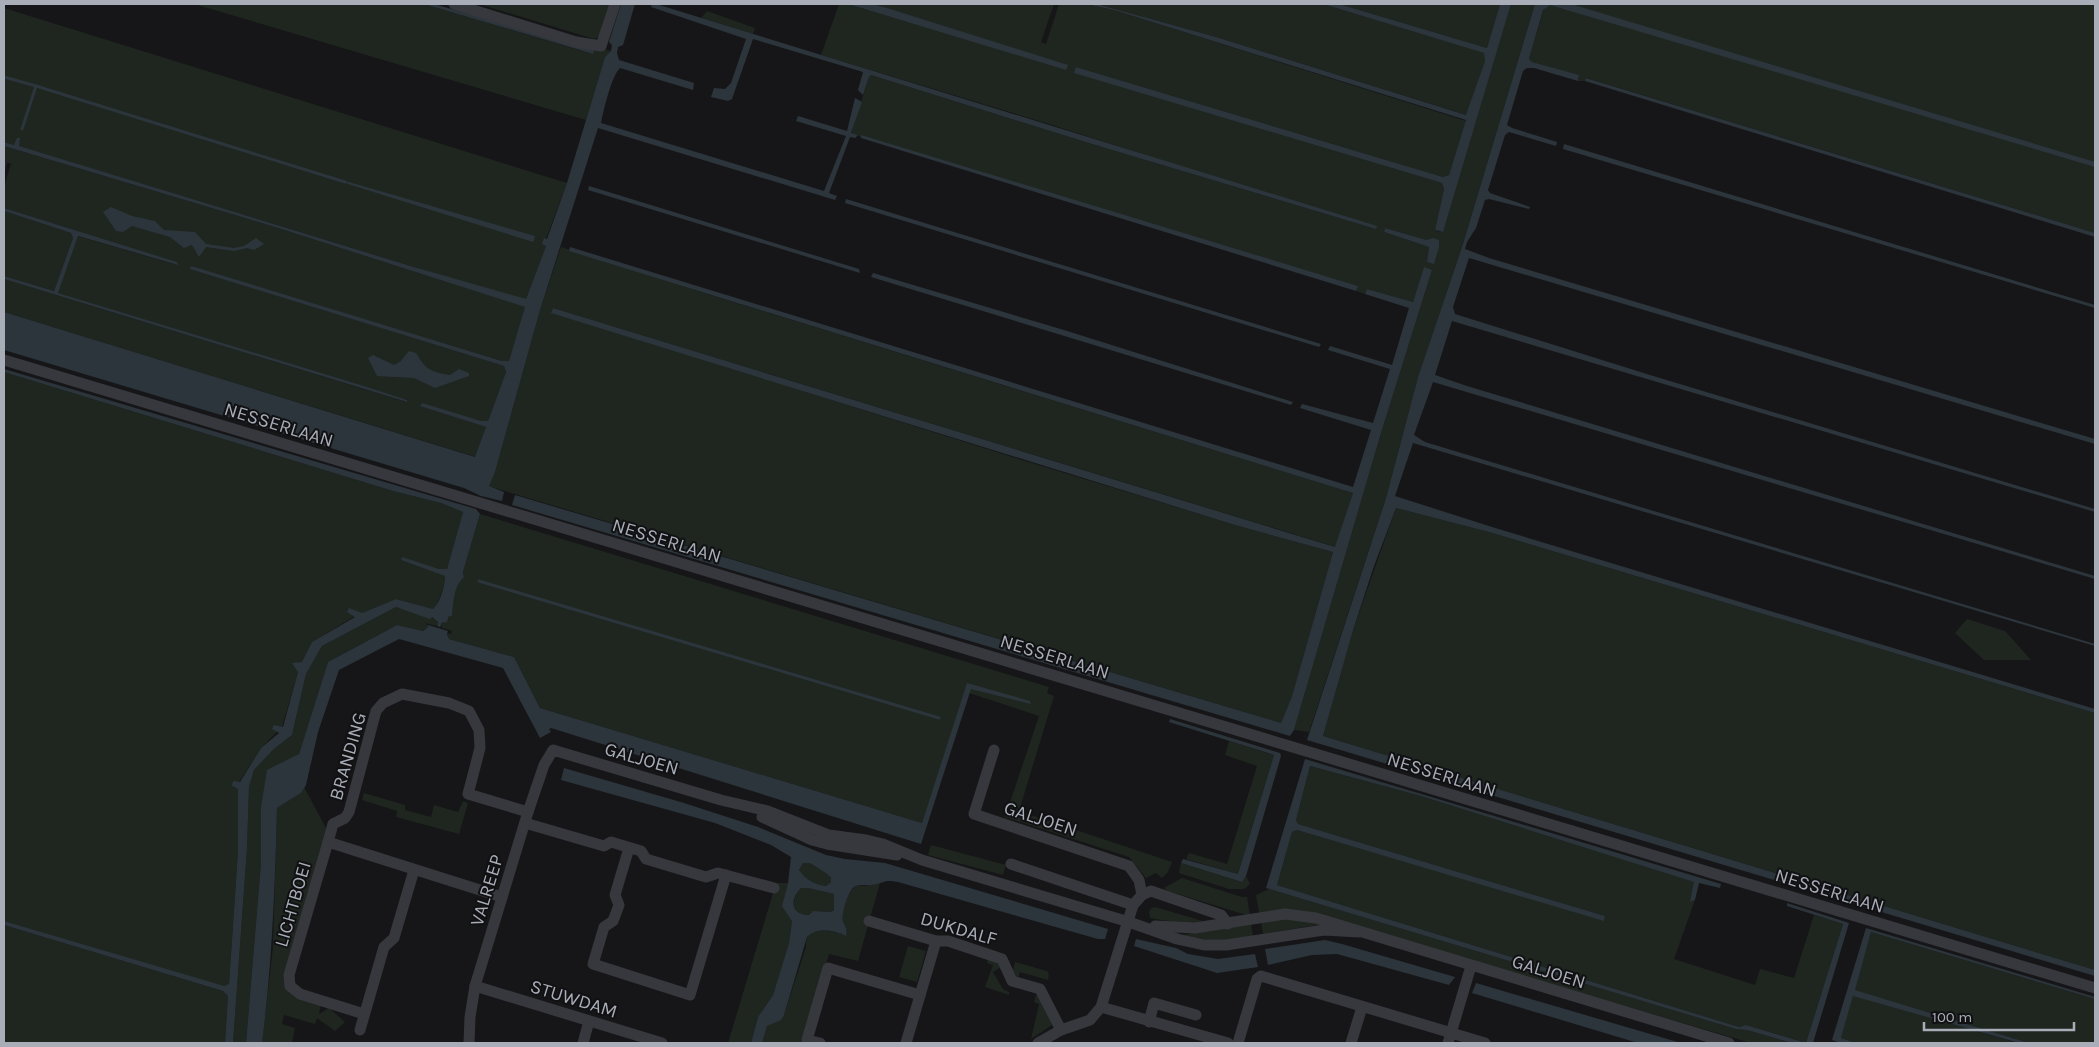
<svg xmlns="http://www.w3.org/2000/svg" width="2099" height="1047" viewBox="0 0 2099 1047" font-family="Karla,sans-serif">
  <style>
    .green { fill: #1e261f; fill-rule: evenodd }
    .water { fill: #2c353c; fill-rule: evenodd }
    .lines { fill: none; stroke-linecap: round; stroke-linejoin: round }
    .stream { stroke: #2c353c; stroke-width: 3 }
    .street { stroke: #37383d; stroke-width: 11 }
    .labels { text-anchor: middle; stroke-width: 4; stroke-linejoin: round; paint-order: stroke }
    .street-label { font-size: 19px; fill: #a8adb8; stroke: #111113 }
  </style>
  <rect width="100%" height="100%" fill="#161618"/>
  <g class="green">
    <polygon points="194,4 424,4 592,54 595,47 611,51 605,57 586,120"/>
    <polygon points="479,4 613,4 599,37 594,39"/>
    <path d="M839,4H848L901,20L1067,65L872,4H1054L1041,42L1046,44L1059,4H1086L1114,10L1466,121L1449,175L1443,177L1076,67L1079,74L1442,183L1444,189L1435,230L1439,232L1443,231L1511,4H1535L1462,247L1418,377L1386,498L1309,732L1294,730L1381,433L1432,270L1424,268L1413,302L1367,289L1365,294L1356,291L1357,286L851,134L869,77L871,75L1092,144L1376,229L1049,124L821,55ZM1385,228L1427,240L1439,247L1427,262L1429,247L1384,232Z"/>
    <polygon points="1097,4 1323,4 1485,53 1485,61 1467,115 1216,37"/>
    <polygon points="1339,4 1500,4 1487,48"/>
    <polygon points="1545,4 2095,4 2095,233 1587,78 1585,81 1578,81 1579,76 1532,62 1529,59"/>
    <polygon points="4,8 567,183 546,239 544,238 546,246 526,299 519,299 18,146 20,139 14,145 4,142"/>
    <polygon points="707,11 755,28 753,34 701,18"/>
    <polygon points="4,146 275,227 526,307 509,361 502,361 191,267 191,269 504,366 506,372 488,421 481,421 421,406 486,427 476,457 4,312 4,279 406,402 407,400 57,293 77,236 177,265 176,262 4,208 4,188 11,163 7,163 4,174"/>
    <polygon points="4,211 71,233 73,238 54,291 4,276"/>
    <polygon points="561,247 704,293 1353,493 1336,547 553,308 551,312 1022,460 1235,525 1333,552 1292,696 1281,723 488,486 495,472 540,310"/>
    <path d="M4,372L393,491L441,503L463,512L447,569H439L402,558L401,560L445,575V579C442,590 441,600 433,609L396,599L355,616L312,642L298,672L282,727L261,748L239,782L232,786L238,789V851L229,984L224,987L4,921Z"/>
    <polygon points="1396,508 1489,532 2095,713 2095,970 1323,736 1354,627"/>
    <path d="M480,514L1049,687L1047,693L1054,696L1019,811L1172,862L1168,872L1162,878L1156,873L1146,878L1129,857L1005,817L1039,716L966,692L922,823L540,708L514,657L449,639L447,634H451L452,631L442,628L441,625L448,620L449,616H452C454,602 453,586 464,577L463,572Z"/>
    <polygon points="396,607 431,617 438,622 436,626 425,623 428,625 427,628 423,631 397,625 328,662 299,754 284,763 261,807 261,863 246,1043 233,1043 247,848 249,787 254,770 274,749 292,735 306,674 322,646"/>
    <polygon points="1967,619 2005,631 2031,660 1984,660 1955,633"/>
    <polygon points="1229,741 1274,755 1238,874 1186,859 1189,853 1227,864 1257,766 1225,755"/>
    <polygon points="1310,766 1421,796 1695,882 1691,902 1695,900 1674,959 1755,985 1760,969 1794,978 1814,915 1843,924 1806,1043 1746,1025 1739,1027 1277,885 1292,832 1297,830 1604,920 1605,916 1298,824 1296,820"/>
    <polygon points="304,787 327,830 287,979 321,1004 319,1014 329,1008 345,1022 335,1031 317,1018 315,1024 284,1015 282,1024 295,1028 292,1043 262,1043 273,947 277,808 301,793"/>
    <polygon points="364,793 405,805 405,810 431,817 434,805 458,812 463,801 468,803 459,834 396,817 397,811 362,800"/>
    <polygon points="931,845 1006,865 1003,875 928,855"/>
    <path d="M803,863H810C817,868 826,872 831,878V882L826,886C813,884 807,880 799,870Z"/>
    <polygon points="1181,863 1242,882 1246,876 1250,884 1244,889 1229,889 1179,873"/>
    <polygon points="1182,878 1242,897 1247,897 1250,915 1246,915 1168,891 1164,888"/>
    <polygon points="776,883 788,883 784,899 792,921 789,943 773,995 758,1017 751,1043 728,1043"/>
    <path d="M880,883L858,961L829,954L802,1043H762L767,1026L784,1015L806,947C806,943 806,938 809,935C816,927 838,932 846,935C848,928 844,927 843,920C841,911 850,888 858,885L865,886Z"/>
    <path d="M801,888H808L835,894L834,910L831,912L813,911L809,915C790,915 791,899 801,888Z"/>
    <polygon points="1269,889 1736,1029 1747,1030 1792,1043 1751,1043 1347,924 1259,913 1256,895"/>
    <polygon points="1155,907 1203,921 1185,924 1150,918 1149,912 1151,908"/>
    <polygon points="1286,918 1323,924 1263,934 1261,922"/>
    <polygon points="1251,924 1253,936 1218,942 1181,935"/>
    <polygon points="4,925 223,991 228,996 225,1043 4,1043"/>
    <polygon points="1871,932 2095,999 2095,1043 2029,1043 1854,990"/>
    <polygon points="908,946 926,951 917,982 899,977"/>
    <polygon points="988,958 997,961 1001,967 993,972 1003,989 1009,992 1009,995 985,987 993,965 987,963"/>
    <polygon points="1015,962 1047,971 1049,974 1048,980 1020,972 1018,978 1014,975 1013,971"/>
    <polygon points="1036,995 1038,995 1052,1025 1031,1039 1039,1004 1034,1002"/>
    <polygon points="1853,995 2017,1043 1856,1043 1841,1038"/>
  </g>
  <g class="water">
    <polygon points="424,4 434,4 594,50 593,54"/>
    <path d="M621,4H635L623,45L618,47L617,53L619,60L694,83L693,90L620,68C611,77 604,109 601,123L824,191L846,136L796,121L798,116L847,131L855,98L862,102L851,133L857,135L856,138L850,137L829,193L837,196L835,200L598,128L540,310L495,472L489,486L504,492L502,501L481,496L464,488L4,350V312L475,457L486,427L420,406L422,403L481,421H488L506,372L504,366L190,269L191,266L502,361H509L525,307L275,227L4,146V142L14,145L17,138H20L19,146L414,267L526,299L546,246L542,244L544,238L547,239L567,183L605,57L611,51L612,45L609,42Z"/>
    <polygon points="652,4 656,4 1377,226 1376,229 1092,144 871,75 869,77 863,95 858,90 863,72 753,39 732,99 728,101 711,97 714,88 725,89 731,83 746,39 651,7"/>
    <polygon points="848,4 872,4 887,8 1068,65 1066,70"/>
    <polygon points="1086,4 1097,4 1216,37 1466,115 1485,61 1484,53 1323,4 1339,4 1487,48 1500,4 1511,4 1443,232 1435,230 1444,189 1442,183 1074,73 1076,67 1443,177 1449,175 1466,120 1114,10"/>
    <polygon points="1535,4 1571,4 2095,162 2095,167 1550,5 1543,10 1529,59 1532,62 1579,75 1578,81 1534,68 1527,68 1523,71 1507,125 1512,128 1557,142 1556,146 1509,132 1505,135 1488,190 1490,193 1530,207 1529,209 1489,199 1485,200 1476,228 1467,242 1465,249 1489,258 2095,439 2095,444 1469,258 1453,307 1455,314 1650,375 2095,509 2095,512 1452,321 1435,375 1467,386 2095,576 2095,579 1433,382 1414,435 1425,442 2095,644 2095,646 1413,443 1395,496 1492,527 2095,709 2095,713 1489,532 1396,508 1374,566 1354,627 1323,736 2095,970 2095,976 1307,740 1386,498 1418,377 1462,247"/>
    <polygon points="1586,78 2095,233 2095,237 1585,81"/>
    <polygon points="861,135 1358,286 1356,291 861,138"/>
    <polygon points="1564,144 2095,305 2095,308 1563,149"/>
    <polygon points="342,180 535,236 533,242 348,184"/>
    <polygon points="589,186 859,269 860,273 588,190"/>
    <polygon points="846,199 1321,344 1319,347 845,203"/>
    <polygon points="111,207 132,216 155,221 164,230 195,232 206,244 234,248 244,246 256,238 264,244 254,250 247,248 234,251 206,247 199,257 192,245 184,248 170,237 132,226 123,232 116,231 103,212"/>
    <polygon points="4,208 177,262 178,265 78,236 58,293 367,387 407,400 407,402 4,279 4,276 54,291 73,238 71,233 4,211"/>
    <polygon points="1385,228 1427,240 1433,238 1439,240 1439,247 1434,264 1427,262 1429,247 1384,232"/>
    <polygon points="570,247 1353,487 1371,430 1300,408 1302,404 1373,423 1390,369 1328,350 1330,346 1392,365 1409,308 1365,294 1367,289 1413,302 1424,267 1432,270 1381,433 1294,730 1290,736 512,505 515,495 1281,723 1292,696 1333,552 1235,525 551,313 553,308 1335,547 1353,493 569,251"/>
    <polygon points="873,273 1064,330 1293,402 1291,405 871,277"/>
    <path d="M409,351L416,353C426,370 431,372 450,375L459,369L469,373V376L435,388L414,378L377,376L368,358L373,355L394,365L400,362Z"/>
    <path d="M4,369L476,509L480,514L463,572L464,577C453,587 454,602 452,616H449L447,622L442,623L440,627L437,626L438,622L432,617L430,619L396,607L322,646L306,674L292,735L274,749L254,770L249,787L247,848L233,1043H225L228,996L223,991L4,925V921L224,986L229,984L238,851V789L232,786L233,781L240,782L261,748L279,733L272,729L274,725L283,727L298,672L292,663L302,662L312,642L355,617L347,612L349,608L362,613L396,599L433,609C441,601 443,590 445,579V576L401,560L402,557L439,569H447L463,512L441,503L393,491L4,372Z"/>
    <path d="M397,625L423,631L427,628L428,625L448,631L447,634L449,639L514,657L540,708L922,823L967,683L1030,701L1031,704L971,689L921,844L551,728L549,729L551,732L540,738L503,668L399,639L339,670L318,732L306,785L301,793L277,808C275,887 272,965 262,1043H246L261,863V807L267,770L299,754L328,662Z"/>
    <polygon points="1170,719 1280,753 1281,756 1246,876 1242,882 1181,863 1183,859 1238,874 1274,755 1169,722"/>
    <polygon points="1305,759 1721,884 1720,888 1699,883 1695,900 1690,902 1694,882 1421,796 1310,766 1296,820 1298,824 1605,916 1604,921 1297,830 1292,832 1277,885 1739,1027 1746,1025 1806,1043 1843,924 1787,906 1787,903 1849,923 1813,1043 1792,1043 1747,1030 1736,1029 1266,888"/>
    <path d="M564,768L684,803L758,827L826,855L845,859L885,863L1108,929L1105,939H1098L898,882C883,879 885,883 871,885C867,886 860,884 856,886C849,888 841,914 843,921C845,927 848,929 846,936C835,930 816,927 807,937L784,1015L781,1020L767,1026L762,1043H751L758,1017L773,995L789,943L792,921L782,906L788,883L791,857L771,845L715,823L561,780ZM803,863H810C817,868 826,872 831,878V882L826,886C813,884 807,880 799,870ZM801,888H808L834,894V910L831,912L813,911L809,915C790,915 790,899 801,888Z"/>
    <polygon points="1866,928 2095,997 2095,999 1871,932 1855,990 2029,1043 2019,1043 1853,996 1841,1038 1856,1043 1841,1043 1832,1040"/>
    <polygon points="1136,939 1176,948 1188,954 1218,959 1255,954 1258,967 1217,973 1134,946"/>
    <polygon points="1325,940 1342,944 1455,977 1449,985 1337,954 1312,955 1268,965 1265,949"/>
    <polygon points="1476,983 1681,1043 1638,1043 1472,993"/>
  </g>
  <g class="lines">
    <g class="stream">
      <polyline points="4,77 36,86"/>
      <polyline points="22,129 36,86 345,182"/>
      <polyline points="479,581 939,718"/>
    </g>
    <g class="street">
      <polyline points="454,4 576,42 601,46 615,4"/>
      <polyline points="4,360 2095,988"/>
      <polyline points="994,750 974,814 1129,866 1139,880 1142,895"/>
      <polyline points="762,817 812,840 827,844 897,855"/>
      <polyline points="525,823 604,846 611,842 641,851 646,859 706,877 718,873 774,888"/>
      <polyline points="328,842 333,824 345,818 349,812 376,711 383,703 402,694 449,703 469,711 479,730 480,748 468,794 528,812"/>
      <polyline points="629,848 615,895 619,905 613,921 604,927 593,964 690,995 726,875"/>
      <polyline points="1011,864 1133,905"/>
      <polyline points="869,921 936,941 948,941 1002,959 1012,981 1040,989 1061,1030"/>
      <polyline points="1155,926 1195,928 1285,914 1316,918 1729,1043"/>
      <polyline points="475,986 662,1043"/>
      <polyline points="1101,1007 1228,1043"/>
      <polyline points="364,1014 300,994 290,986 289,975 328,842 502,897"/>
      <polyline points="1149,1022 1154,1003 1196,1015"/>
      <polyline points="360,1030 384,947 394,938 414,870"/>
      <polyline points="469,1043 470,1017 475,986 528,812 544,765 553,750 721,800 768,811 829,835 866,840 883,844 922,860 1129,922 1177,939 1204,945 1226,945 1324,930 1359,932"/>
      <polyline points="583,1043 589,1021"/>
      <polyline points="820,1043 807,1040 828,968 920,995"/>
      <polyline points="906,1043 936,941"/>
      <polyline points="1038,1043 1061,1030 1090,1020 1101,1007 1133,905 1142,895 1151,891 1221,915 1228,924"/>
      <polyline points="1238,1043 1257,979 1261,976 1485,1043"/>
      <polyline points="1351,1043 1362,1007"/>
      <polyline points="1448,1043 1471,966"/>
    </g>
  </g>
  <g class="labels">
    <g class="street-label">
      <text transform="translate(279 424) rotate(17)" y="7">NESSERLAAN</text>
      <text transform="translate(667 540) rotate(17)" y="7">NESSERLAAN</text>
      <text transform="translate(1055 656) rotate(17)" y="7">NESSERLAAN</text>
      <text transform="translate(347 756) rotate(-74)" y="7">BRANDING</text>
      <text transform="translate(642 758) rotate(16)" y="7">GALJOEN</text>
      <text transform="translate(1442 774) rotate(17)" y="7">NESSERLAAN</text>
      <text transform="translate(1041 818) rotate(18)" y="7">GALJOEN</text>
      <text transform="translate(486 890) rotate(-73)" y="7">VALREEP</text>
      <text transform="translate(1830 890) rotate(17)" y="7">NESSERLAAN</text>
      <text transform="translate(292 904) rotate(-74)" y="7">LICHTBOEI</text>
      <text transform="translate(959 928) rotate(16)" y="7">DUKDALF</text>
      <text transform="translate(1549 971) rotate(17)" y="7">GALJOEN</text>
      <text transform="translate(574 998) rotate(17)" y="7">STUWDAM</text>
    </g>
  </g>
  <rect width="2099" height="1047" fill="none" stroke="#a8adb8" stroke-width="10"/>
  <path d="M1924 1022v8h150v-8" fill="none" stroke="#a8adb8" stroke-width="2.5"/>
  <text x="1932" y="1022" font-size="15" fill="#a8adb8" stroke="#111113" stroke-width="4" paint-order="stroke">100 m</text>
</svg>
